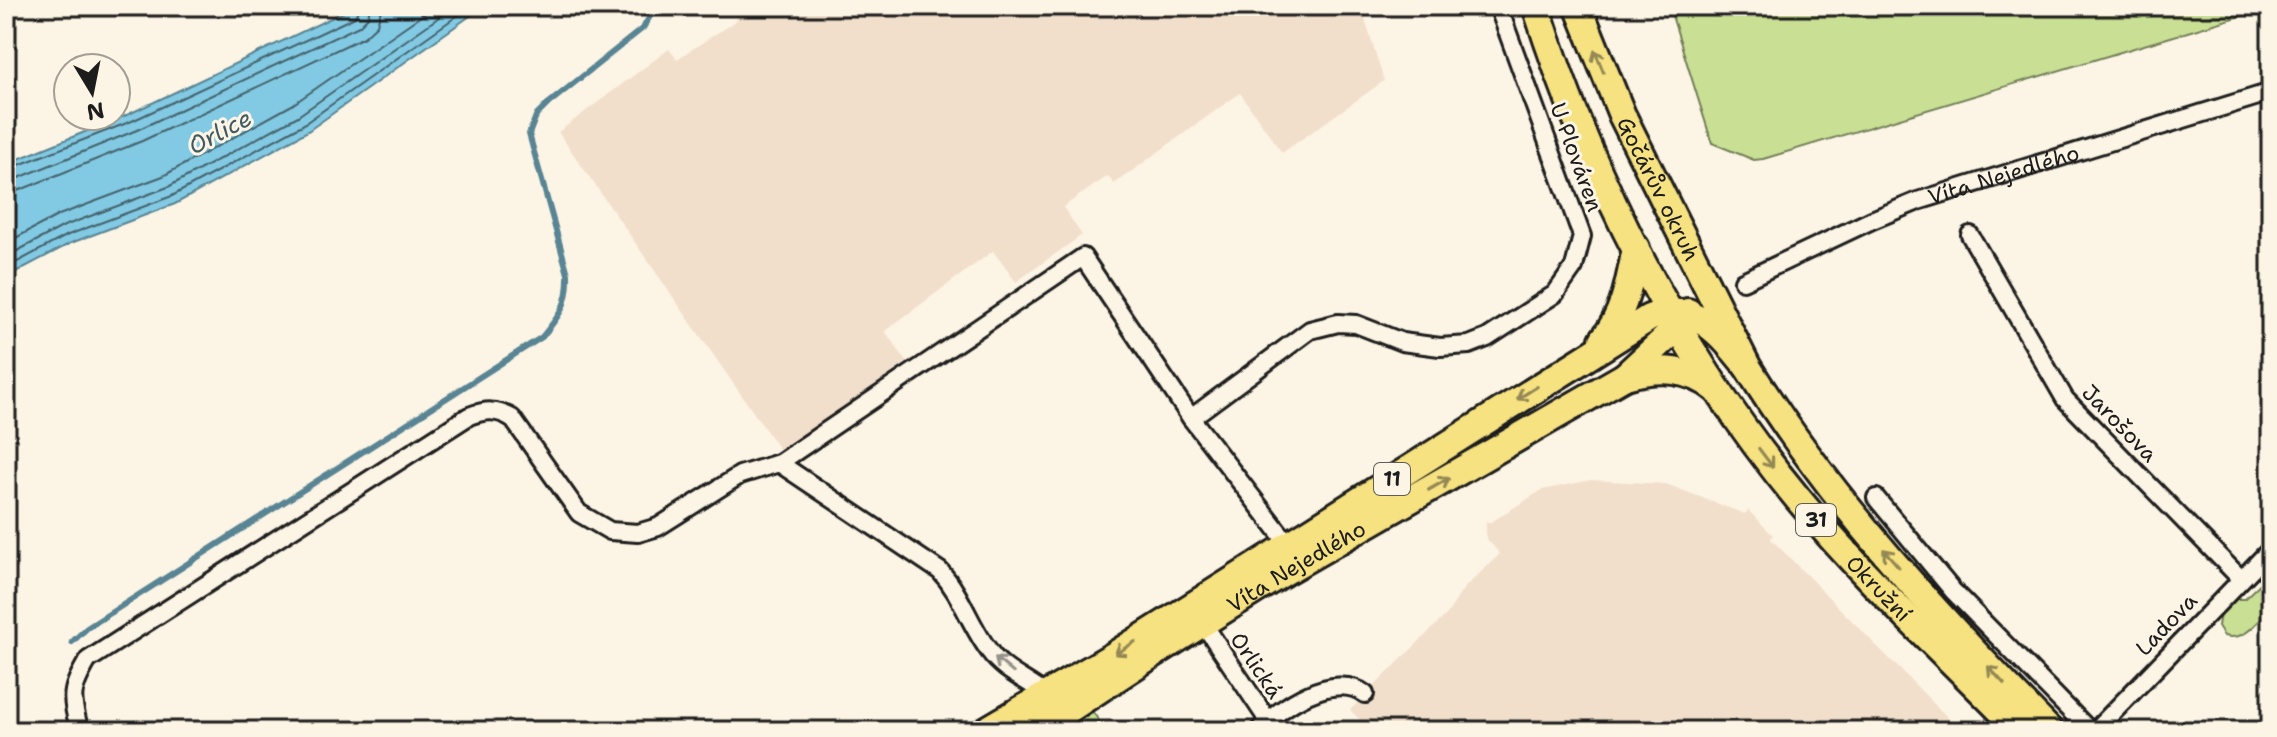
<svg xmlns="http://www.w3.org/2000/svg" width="2277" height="737" viewBox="0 0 2277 737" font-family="'Shantell Sans',sans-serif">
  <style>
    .built { fill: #f2dfcb }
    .green { fill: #c8df94; stroke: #727e58; stroke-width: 2 }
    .water { fill: #82cae3; stroke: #598493; stroke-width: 2 }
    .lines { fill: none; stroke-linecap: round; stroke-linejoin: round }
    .shore { stroke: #45626c; stroke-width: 2 }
    .stream { stroke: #598493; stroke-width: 6 }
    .street-casing { stroke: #1c1c1c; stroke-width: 22 }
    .primary-casing { stroke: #1c1c1c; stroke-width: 32 }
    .street { stroke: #fcf5e5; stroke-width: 16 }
    .primary { stroke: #f7e281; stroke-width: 26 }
    .oneway { stroke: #948954 }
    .oneway2 { stroke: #97938b }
    .labels { text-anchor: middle; stroke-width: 6; stroke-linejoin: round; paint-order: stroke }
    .shield { fill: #fcf5e5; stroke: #5f5d58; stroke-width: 2 }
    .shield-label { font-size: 20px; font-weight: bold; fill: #1c1c1c }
    .street-label { font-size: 22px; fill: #1c1c1c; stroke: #fcf5e5 }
    .water-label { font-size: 24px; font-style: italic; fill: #405962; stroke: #fcf5e5 }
  </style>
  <rect width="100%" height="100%" fill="#fcf5e5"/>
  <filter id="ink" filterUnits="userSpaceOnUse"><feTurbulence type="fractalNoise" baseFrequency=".0125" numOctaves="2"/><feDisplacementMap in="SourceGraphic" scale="16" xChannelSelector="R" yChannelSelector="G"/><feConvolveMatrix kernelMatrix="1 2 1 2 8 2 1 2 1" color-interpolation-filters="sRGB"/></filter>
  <g filter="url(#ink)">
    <g class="built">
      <polygon points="733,6 1361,6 1384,81 1282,153 1240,93 1114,184 1108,176 1063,207 1082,235 1016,282 993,251 885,331 907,362 781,452 558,132 669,49 677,59 737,20"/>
      <polygon points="1591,480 1666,484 1745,514 1748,510 1773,535 1771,539 1961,731 1371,731 1350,710 1447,614 1464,588 1500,554 1486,538 1486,522 1491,522 1542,490"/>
    </g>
    <g class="green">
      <polygon points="1669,6 2271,6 2271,7 1763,159 1754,160 1712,143"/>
      <path d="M2271,573V609C2257,622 2245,642 2224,636L2218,626L2220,613L2234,599H2244Z"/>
      <polygon points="1090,708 1106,731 1056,731"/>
    </g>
    <polygon class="water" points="356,6 484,6 308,131 175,204 71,243 6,277 6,164 129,114"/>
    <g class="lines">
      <g class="shore">
        <polyline points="6,170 132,121 355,17 360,6"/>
        <polyline points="6,181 16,179 137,130 359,26 368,17 370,6"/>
        <polyline points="6,193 20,190 142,141 364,37 377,25 382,6"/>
        <polyline points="6,243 59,215 163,176 292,105 435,6"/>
        <polyline points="6,257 64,226 168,187 298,116 455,6"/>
        <polyline points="6,268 68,235 172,196 304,124 471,6"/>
      </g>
      <path class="stream" d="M72,642L87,628L542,337C560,315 569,304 568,274L529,134L536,116L549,103L643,28L656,6"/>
      <g class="street-casing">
        <g id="street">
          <polyline points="1970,235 2065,399 2241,579"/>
          <path id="s1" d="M1743,281L1872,220L1918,201L2271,92"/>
          <polyline points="1191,418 1310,330 1338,323 1356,324 1402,342 1440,347 1469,345 1487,338 1555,294 1574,267 1582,236 1498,6"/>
          <path d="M779,463L940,571C962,595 970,626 990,652C1004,672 1028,680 1046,695"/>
          <polyline points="1876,498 1953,591 2090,731"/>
          <polyline points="1203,623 1275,731"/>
          <path d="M80,731C70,696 70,691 88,660L469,416C486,410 496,409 512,418L579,513L610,531L638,533L658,527L740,475L779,463L1083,257L1191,418L1289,545"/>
          <path d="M1259,731C1279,706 1335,671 1365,694"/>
          <polyline points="2095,731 2271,549"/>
        </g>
      </g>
      <g class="primary-casing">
        <g id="primary">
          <path id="s2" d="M1536,6C1592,183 1680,356 1799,500C1867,582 1947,655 2021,731"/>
          <path id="s3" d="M1578,6L1622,115L1747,366C1830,500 1940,619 2050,731"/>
          <path d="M1603,340C1626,311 1629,282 1636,248"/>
          <path d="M1625,376C1658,367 1689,367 1716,389"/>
          <path d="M985,731L1113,656L1649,318C1693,298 1723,336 1747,366"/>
          <path id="s4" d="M1036,731L1144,660L1284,572L1625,376L1679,326L1688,312"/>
        </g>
      </g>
      <use href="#street" class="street"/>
      <use href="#primary" class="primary"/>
    </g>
    <defs><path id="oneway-shaft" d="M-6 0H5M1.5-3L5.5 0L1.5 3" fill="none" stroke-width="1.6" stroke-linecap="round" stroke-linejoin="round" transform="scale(2)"/></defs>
    <g class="oneway">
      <use href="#oneway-shaft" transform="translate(1599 61) rotate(-112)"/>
      <use href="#oneway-shaft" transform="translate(1527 393) rotate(148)"/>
      <use href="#oneway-shaft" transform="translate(1766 458) rotate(53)"/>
      <use href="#oneway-shaft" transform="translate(1439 484) rotate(-30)"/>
      <use href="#oneway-shaft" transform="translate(1891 558) rotate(-131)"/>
      <use href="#oneway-shaft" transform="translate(1125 648) rotate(148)"/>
      <use href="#oneway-shaft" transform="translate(1996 675) rotate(-133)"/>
    </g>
    <use class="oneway2" href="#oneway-shaft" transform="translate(1004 665) rotate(-140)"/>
  </g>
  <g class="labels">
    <g class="shield">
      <rect x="1374" y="463" width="36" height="32" rx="6"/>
      <rect x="1796" y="504" width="40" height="32" rx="6"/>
    </g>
    <g class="shield-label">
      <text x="1392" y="486">11</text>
      <text x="1816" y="527">31</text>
    </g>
    <g class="street-label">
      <text transform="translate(1577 157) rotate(70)" y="8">U Plováren</text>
      <text dy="8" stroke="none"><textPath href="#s1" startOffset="282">Víta Nejedlého</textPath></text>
      <text dy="8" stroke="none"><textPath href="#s3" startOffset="200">Gočárův okruh</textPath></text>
      <text transform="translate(2120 423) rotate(46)" y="8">Jarošova</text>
      <text dy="8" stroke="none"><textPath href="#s4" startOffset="308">Víta Nejedlého</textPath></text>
      <text dy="8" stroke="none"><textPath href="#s2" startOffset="682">Okružní</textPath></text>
      <text transform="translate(2166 624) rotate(-46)" y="8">Ladova</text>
      <text transform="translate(1257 665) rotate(56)" y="8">Orlická</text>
    </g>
    <g class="water-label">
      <text transform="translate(220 132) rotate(-28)" y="8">Orlice</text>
    </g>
  </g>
  <rect width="2277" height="737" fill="none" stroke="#fcf5e5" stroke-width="32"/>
  <rect x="16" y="16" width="2245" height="705" fill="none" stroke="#1c1c1c" stroke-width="3" filter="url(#ink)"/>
  <g transform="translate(92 92) rotate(170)"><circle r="38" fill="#fcf5e5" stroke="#a29e95" stroke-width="2"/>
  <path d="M0-6L14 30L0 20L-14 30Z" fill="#1c1c1c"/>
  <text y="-12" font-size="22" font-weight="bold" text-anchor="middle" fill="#1c1c1c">N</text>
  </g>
</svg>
